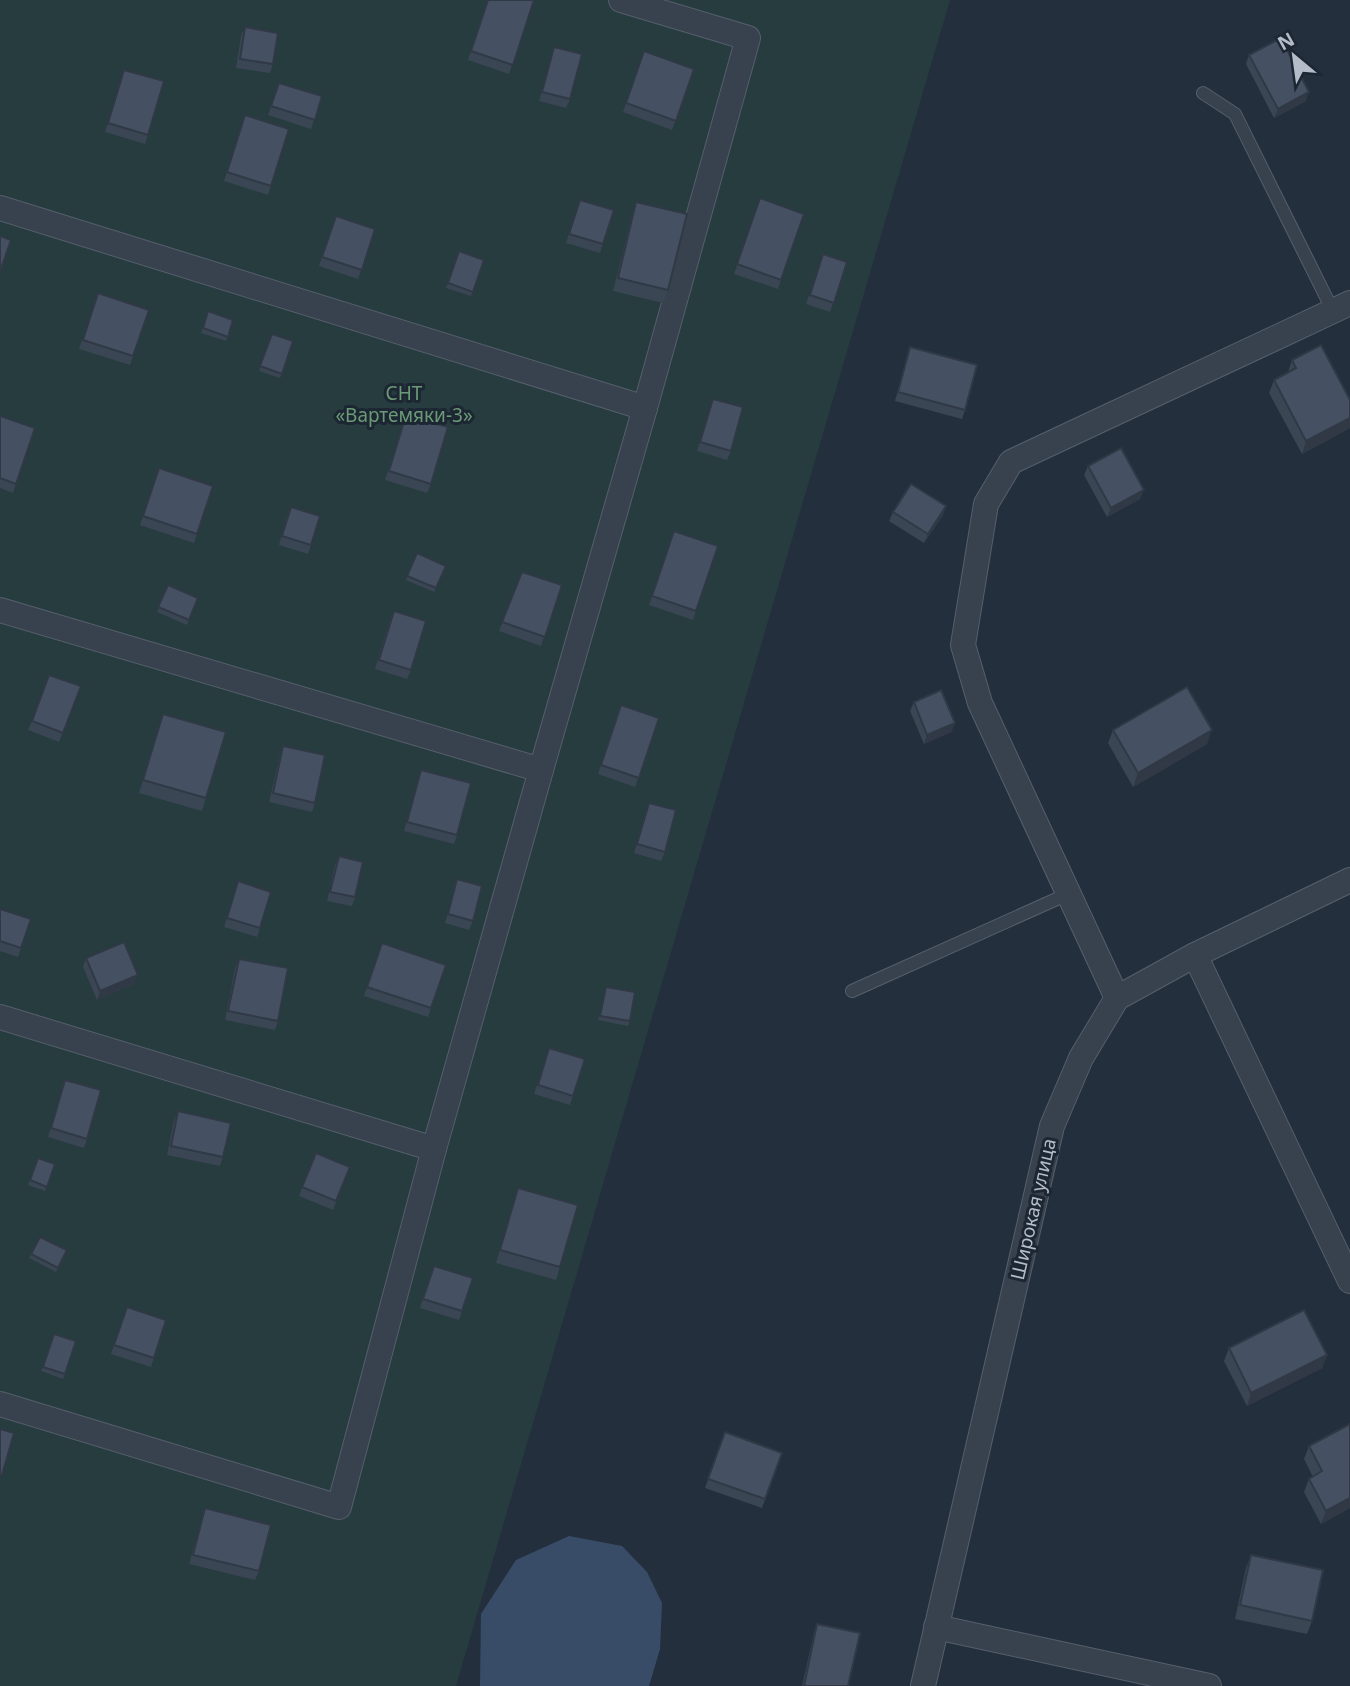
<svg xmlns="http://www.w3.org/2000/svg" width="1350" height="1686" viewBox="0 0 1350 1686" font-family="'Noto Sans',sans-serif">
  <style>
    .green { fill: #263c3f }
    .water { fill: #394c67 }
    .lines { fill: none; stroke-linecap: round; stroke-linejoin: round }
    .lane-casing { stroke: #565f6c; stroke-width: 14 }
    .street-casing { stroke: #565f6c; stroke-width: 26 }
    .lane { stroke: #38414e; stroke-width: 12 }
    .street { stroke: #38414e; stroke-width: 24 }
    .wall { fill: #3b4654 }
    .shaded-wall { fill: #303945 }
    .building { fill: #455162; stroke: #303945; stroke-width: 2 }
    .labels { text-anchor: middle; stroke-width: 6; stroke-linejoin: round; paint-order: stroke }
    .park-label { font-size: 19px; fill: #6b9a76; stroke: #1d2633 }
    .street-label { font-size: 19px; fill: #b4bcc9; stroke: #1d2633 }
  </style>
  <rect width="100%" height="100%" fill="#242f3e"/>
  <polygon class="green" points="0,0 950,0 456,1686 0,1686"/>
  <polygon class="water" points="569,1536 622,1546 647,1572 662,1603 660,1649 649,1686 480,1686 481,1614 516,1560"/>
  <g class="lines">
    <g class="lane-casing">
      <g id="lane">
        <polyline points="1203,93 1235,114 1333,311"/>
        <polyline points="852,991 1070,893"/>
      </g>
    </g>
    <g class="street-casing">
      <g id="street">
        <polyline points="0,208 645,408 748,38 621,0"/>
        <polyline points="0,610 541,770 434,1149 339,1507 0,1404"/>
        <polyline points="541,770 645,408"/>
        <polyline points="1195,955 1350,1281"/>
        <polyline points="1117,998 980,703 963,645 986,504 1011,462 1350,303"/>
        <polyline points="0,1017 434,1149"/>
        <polyline points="936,1627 1209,1686"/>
        <polyline points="923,1686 1052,1126 1081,1058 1117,998 1195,955 1350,880"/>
      </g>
    </g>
    <use href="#lane" class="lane"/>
    <use href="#street" class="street"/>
  </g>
  <g class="wall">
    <polygon points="488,0 534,0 509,74 468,60"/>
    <polygon points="245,27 273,64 270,73 236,68 241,36"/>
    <polygon points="554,47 570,99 566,108 539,101"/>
    <polygon points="644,51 694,69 672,130 623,112"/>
    <polygon points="1249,55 1306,101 1274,118 1246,64"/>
    <polygon points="124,70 148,135 145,144 105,132"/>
    <polygon points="279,83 322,96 311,129 268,115"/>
    <polygon points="245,115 289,129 268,195 224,181"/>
    <polygon points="760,198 804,214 778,289 734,274"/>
    <polygon points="580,200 614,210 600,253 566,243"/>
    <polygon points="636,202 668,290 663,303 613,291 632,215"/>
    <polygon points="336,216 375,229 358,279 319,266"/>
    <polygon points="459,251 484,260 471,296 446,288"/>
    <polygon points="823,254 847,262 830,312 806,304"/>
    <polygon points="98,293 149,310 130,365 79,349"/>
    <polygon points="208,311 233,320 226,341 201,333"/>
    <polygon points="272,334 293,341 280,378 259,371"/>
    <polygon points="910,347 965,410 962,419 895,401"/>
    <polygon points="1292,360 1350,400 1350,428 1302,454 1269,393 1274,380 1288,372"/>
    <polygon points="713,399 731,451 727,460 697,451"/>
    <polygon points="0,416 35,428 13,493 0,488"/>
    <polygon points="403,424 431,484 427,493 385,480"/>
    <polygon points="1088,466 1140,499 1107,517 1084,475"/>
    <polygon points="159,468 213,486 194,543 140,525"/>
    <polygon points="893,512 943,515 924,543 889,521"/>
    <polygon points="287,516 311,545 308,554 279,545"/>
    <polygon points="674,531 718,546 693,620 649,605"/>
    <polygon points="417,553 446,566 434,592 406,580"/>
    <polygon points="522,572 562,585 541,646 499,631"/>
    <polygon points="168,585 198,598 187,625 157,612"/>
    <polygon points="390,620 411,670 407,679 375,669"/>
    <polygon points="81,686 59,742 28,730 32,721"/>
    <polygon points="914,702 955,723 951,732 924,744 910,711"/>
    <polygon points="621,705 659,718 635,787 598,774"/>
    <polygon points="163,714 206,798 202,811 139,793"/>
    <polygon points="1113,730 1207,744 1133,787 1108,743"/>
    <polygon points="283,746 315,803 312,812 269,802 280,755"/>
    <polygon points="421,770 457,835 454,844 404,831"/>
    <polygon points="649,803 665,852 661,861 634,853"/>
    <polygon points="339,856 355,897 352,906 327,901 335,865"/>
    <polygon points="457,879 473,921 469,930 445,923"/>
    <polygon points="238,881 260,928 257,937 224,927"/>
    <polygon points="0,909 31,919 18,957 0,951"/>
    <polygon points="382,943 446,965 428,1017 364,996"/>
    <polygon points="86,958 135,984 97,1000 83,967"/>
    <polygon points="239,959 278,1021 275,1030 225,1020 235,968"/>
    <polygon points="606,987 630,1021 628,1026 598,1020"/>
    <polygon points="549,1048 585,1059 570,1105 534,1094"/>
    <polygon points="65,1080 87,1139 84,1148 48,1137"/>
    <polygon points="178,1111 223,1157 220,1166 167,1155 174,1120"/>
    <polygon points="316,1153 350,1167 333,1210 299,1196"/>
    <polygon points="38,1158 55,1164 45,1191 28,1185"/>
    <polygon points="518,1188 560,1267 556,1280 496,1263"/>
    <polygon points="31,1254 65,1255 56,1272 29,1258"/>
    <polygon points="434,1266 473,1278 459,1320 420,1308"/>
    <polygon points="127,1307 166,1320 151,1367 111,1354"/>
    <polygon points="54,1334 65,1374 63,1379 41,1371"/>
    <polygon points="1229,1348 1327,1355 1322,1368 1247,1406 1224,1361"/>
    <polygon points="725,1432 782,1453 762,1508 705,1488"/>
    <polygon points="1309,1446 1350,1508 1321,1524 1304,1492 1309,1479 1313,1477 1304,1459"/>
    <polygon points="205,1508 259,1571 255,1580 189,1564"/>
    <polygon points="1251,1555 1312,1621 1307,1634 1235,1619 1246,1568"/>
    <polygon points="817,1624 848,1686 802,1686 814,1633"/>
  </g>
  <g class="shaded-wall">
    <polygon points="1309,92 1306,101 1274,118 1278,109"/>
    <polygon points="1350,418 1350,428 1302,454 1306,441"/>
    <polygon points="1144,490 1140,499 1107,517 1111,508"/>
    <polygon points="946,506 943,515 924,543 928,534"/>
    <polygon points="955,723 951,732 924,744 927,735"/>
    <polygon points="1212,730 1207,744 1133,787 1138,773"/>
    <polygon points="138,975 135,984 97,1000 100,991"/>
    <polygon points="1327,1355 1322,1368 1247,1406 1251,1393"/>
    <polygon points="1350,1498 1350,1508 1321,1524 1326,1511"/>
  </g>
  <g class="building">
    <polygon points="488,0 534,0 513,65 471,51"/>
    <polygon points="245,27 278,33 273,64 240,59"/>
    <polygon points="1281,38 1309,92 1278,109 1249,55"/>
    <polygon points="554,47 582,54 570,99 542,92"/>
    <polygon points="644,51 694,69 676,121 626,103"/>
    <polygon points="124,70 164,81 148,135 108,123"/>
    <polygon points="279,83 322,96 315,120 271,106"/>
    <polygon points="245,115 289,129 271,186 227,172"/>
    <polygon points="760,198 804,214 781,280 737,264"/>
    <polygon points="580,200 614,210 603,244 569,234"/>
    <polygon points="636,202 687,214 668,290 618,278"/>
    <polygon points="336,216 375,229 362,270 322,257"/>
    <polygon points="0,236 11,240 0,272"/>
    <polygon points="459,251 484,260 473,292 448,283"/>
    <polygon points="823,254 847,262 834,303 810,295"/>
    <polygon points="98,293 149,310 133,356 83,340"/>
    <polygon points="208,311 233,320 228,337 203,328"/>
    <polygon points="272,334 293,341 282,374 260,366"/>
    <polygon points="1321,345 1350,400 1350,418 1306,441 1274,380 1296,368 1292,360"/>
    <polygon points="910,347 977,365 965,410 898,392"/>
    <polygon points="713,399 743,407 731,451 700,442"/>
    <polygon points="406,415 448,427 431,484 389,471"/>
    <polygon points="0,416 35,428 16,484 0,478"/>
    <polygon points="1121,448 1144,490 1111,508 1088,466"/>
    <polygon points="159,468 213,486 197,534 143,516"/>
    <polygon points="911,484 946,506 928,534 893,512"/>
    <polygon points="291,507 320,516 311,545 282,536"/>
    <polygon points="674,531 718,546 696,611 652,596"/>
    <polygon points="417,553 446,566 436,588 407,576"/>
    <polygon points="522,572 562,585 545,637 502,622"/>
    <polygon points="168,585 198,598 189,620 158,607"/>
    <polygon points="394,611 426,621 411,670 379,660"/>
    <polygon points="49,675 81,686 63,733 32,721"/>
    <polygon points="1187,687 1212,730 1138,773 1113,730"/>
    <polygon points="941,690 955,723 927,735 914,702"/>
    <polygon points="621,705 659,718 639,778 601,765"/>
    <polygon points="163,714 226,732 206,798 143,780"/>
    <polygon points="283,746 325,755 315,803 273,793"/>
    <polygon points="421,770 471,783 457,835 407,822"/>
    <polygon points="649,803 676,810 665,852 637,844"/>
    <polygon points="339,856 363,862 355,897 330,892"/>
    <polygon points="457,879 482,886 473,921 448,914"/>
    <polygon points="238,881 271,892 260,928 227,918"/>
    <polygon points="0,909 31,919 21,948 0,941"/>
    <polygon points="124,942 138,975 100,991 86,958"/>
    <polygon points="382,943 446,965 431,1008 367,987"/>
    <polygon points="239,959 288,968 278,1021 228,1011"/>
    <polygon points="606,987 635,992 630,1021 600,1016"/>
    <polygon points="549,1048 585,1059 573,1096 538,1085"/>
    <polygon points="65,1080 101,1090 87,1139 51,1128"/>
    <polygon points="178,1111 231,1123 223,1157 171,1146"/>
    <polygon points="316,1153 350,1167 336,1201 302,1187"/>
    <polygon points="38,1158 55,1164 47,1187 30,1180"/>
    <polygon points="518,1188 578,1205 560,1267 500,1250"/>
    <polygon points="40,1237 67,1250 58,1268 31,1254"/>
    <polygon points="434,1266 473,1278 462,1311 423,1299"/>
    <polygon points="127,1307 166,1320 154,1358 114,1345"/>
    <polygon points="1304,1310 1327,1355 1251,1393 1229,1348"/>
    <polygon points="54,1334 76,1341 65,1374 43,1367"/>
    <polygon points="1350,1424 1350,1498 1326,1511 1309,1479 1322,1471 1309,1446"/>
    <polygon points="0,1429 14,1433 2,1475 0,1475"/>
    <polygon points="725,1432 782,1453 765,1499 708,1479"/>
    <polygon points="205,1508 271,1525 259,1571 193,1555"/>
    <polygon points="1251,1555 1323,1570 1312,1621 1240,1605"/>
    <polygon points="817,1624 860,1633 848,1686 804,1686"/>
  </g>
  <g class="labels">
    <g class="park-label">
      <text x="404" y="400">СНТ<tspan x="404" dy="22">«Вартемяки-3»</tspan></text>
    </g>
    <g class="street-label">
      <text transform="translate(1033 1209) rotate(-77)" y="7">Широкая улица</text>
    </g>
  </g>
  <g transform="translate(1294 56) rotate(331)" stroke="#1d2633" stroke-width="5" paint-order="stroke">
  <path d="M0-5L12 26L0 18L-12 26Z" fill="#b4bcc9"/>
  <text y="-10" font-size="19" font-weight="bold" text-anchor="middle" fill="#b4bcc9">N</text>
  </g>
</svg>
